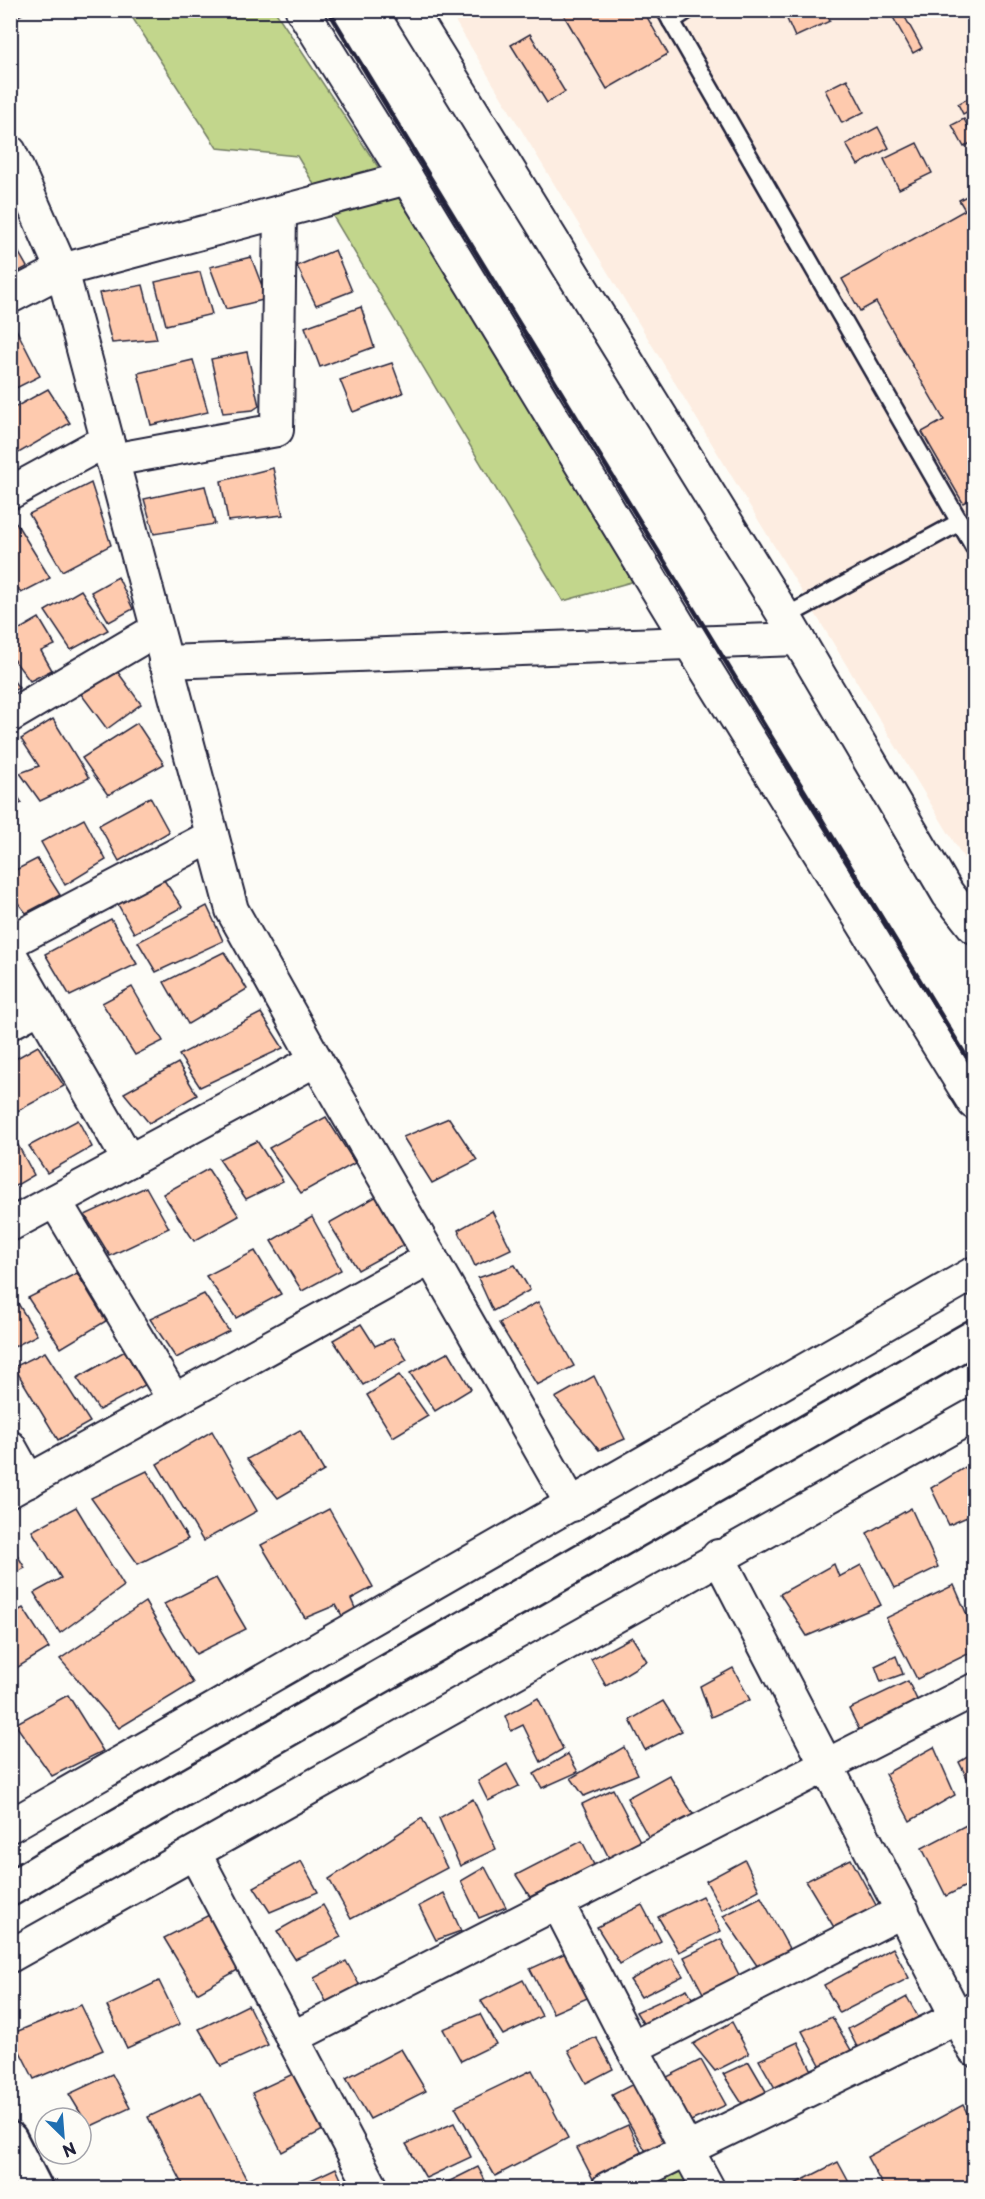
<svg xmlns="http://www.w3.org/2000/svg" width="985" height="2199" viewBox="0 0 985 2199" font-family="'Playpen Sans',sans-serif">
  <style>
    .built { fill: #fdede1 }
    .green { fill: #c2d68c; stroke: #727c64; stroke-width: 1.5 }
    .building { fill: #fecaae; stroke: #22223b; stroke-width: 1.5 }
    .lines { fill: none; stroke-linecap: round; stroke-linejoin: round }
    .lane-casing { stroke: #22223b; stroke-width: 21 }
    .street-casing { stroke: #22223b; stroke-width: 36 }
    .secondary-casing { stroke: #22223b; stroke-width: 38 }
    .lane { stroke: #fdfcf7; stroke-width: 16 }
    .street { stroke: #fdfcf7; stroke-width: 32 }
    .secondary { stroke: #fdfcf7; stroke-width: 33 }
    .rail { stroke: #22223b; stroke-width: 4.5 }
  </style>
  <rect width="100%" height="100%" fill="#fdfcf7"/>
  <filter id="ink" filterUnits="userSpaceOnUse"><feTurbulence type="fractalNoise" baseFrequency=".0167" numOctaves="2"/><feDisplacementMap in="SourceGraphic" scale="12" xChannelSelector="R" yChannelSelector="G"/><feConvolveMatrix kernelMatrix="1 2 1 2 8 2 1 2 1" color-interpolation-filters="sRGB"/></filter>
  <g filter="url(#ink)">
    <polygon class="built" points="449,11 974,11 974,875"/>
    <g class="green">
      <polygon points="128,11 275,11 649,577 563,601 297,156 217,148"/>
      <polygon points="683,2169 693,2188 645,2188"/>
    </g>
    <g class="building">
      <polygon points="10,10 29,10 10,21"/>
      <polygon points="564,10 643,10 668,54 607,89 562,12"/>
      <polygon points="783,10 825,10 830,21 795,37"/>
      <polygon points="889,10 901,10 922,48 913,53"/>
      <polygon points="530,34 565,92 547,103 511,45"/>
      <polygon points="847,79 864,112 842,123 825,90"/>
      <polygon points="974,95 974,108 963,114 958,104"/>
      <polygon points="964,119 974,139 974,141 964,147 952,125"/>
      <polygon points="878,127 889,148 858,165 846,144"/>
      <polygon points="917,143 932,173 899,189 884,159"/>
      <polygon points="974,192 974,497 963,503 922,432 944,420 876,302 860,311 842,279 965,210 959,200"/>
      <polygon points="10,237 27,267 10,276"/>
      <polygon points="335,250 352,291 316,305 297,266"/>
      <polygon points="251,257 267,299 226,309 210,267"/>
      <polygon points="200,272 212,314 166,325 155,282"/>
      <polygon points="143,285 157,339 112,343 99,293"/>
      <polygon points="361,307 374,347 320,367 305,327"/>
      <polygon points="14,325 40,376 10,391 10,327"/>
      <polygon points="247,352 259,406 253,410 223,413 211,359"/>
      <polygon points="193,360 208,412 151,425 138,373"/>
      <polygon points="392,363 403,393 353,412 340,380"/>
      <polygon points="48,389 70,423 10,458 10,410"/>
      <polygon points="273,468 283,515 228,521 221,481"/>
      <polygon points="91,483 111,545 62,571 29,514"/>
      <polygon points="205,486 215,524 154,534 144,499"/>
      <polygon points="13,518 50,578 21,593 10,577 10,519"/>
      <polygon points="118,577 133,609 109,622 91,592"/>
      <polygon points="81,590 108,630 71,650 45,611"/>
      <polygon points="39,618 55,645 41,651 52,670 30,681 10,655 10,635"/>
      <polygon points="117,671 141,704 107,729 81,694"/>
      <polygon points="10,676 19,688 10,692"/>
      <polygon points="53,719 89,778 40,801 20,773 39,766 21,739"/>
      <polygon points="137,723 164,764 108,795 82,758"/>
      <polygon points="10,785 22,803 10,807"/>
      <polygon points="150,797 169,832 119,861 99,825"/>
      <polygon points="84,819 106,860 65,885 41,842"/>
      <polygon points="37,859 60,895 26,913 10,893 10,873"/>
      <polygon points="162,877 182,907 134,933 116,901"/>
      <polygon points="207,906 223,941 156,972 138,942"/>
      <polygon points="111,919 137,964 70,996 45,954"/>
      <polygon points="224,952 247,989 188,1024 164,982"/>
      <polygon points="132,987 163,1041 135,1055 102,1003"/>
      <polygon points="261,1013 283,1048 200,1087 179,1055"/>
      <polygon points="38,1046 64,1086 10,1115 10,1062"/>
      <polygon points="178,1063 197,1095 149,1123 124,1093"/>
      <polygon points="326,1117 355,1163 301,1193 269,1148"/>
      <polygon points="449,1118 477,1160 432,1183 403,1137"/>
      <polygon points="78,1120 92,1147 47,1173 29,1146"/>
      <polygon points="257,1141 283,1181 246,1199 219,1159"/>
      <polygon points="18,1145 34,1175 10,1189 10,1149"/>
      <polygon points="208,1169 239,1216 194,1241 163,1194"/>
      <polygon points="146,1187 169,1228 110,1256 85,1215"/>
      <polygon points="377,1196 404,1245 358,1270 329,1223"/>
      <polygon points="492,1211 511,1249 475,1266 458,1230"/>
      <polygon points="312,1217 341,1270 302,1291 271,1241"/>
      <polygon points="255,1251 281,1294 236,1318 206,1276"/>
      <polygon points="515,1265 530,1290 493,1311 478,1278"/>
      <polygon points="77,1273 106,1321 61,1348 28,1298"/>
      <polygon points="10,1290 37,1335 10,1349"/>
      <polygon points="204,1294 229,1331 176,1358 150,1319"/>
      <polygon points="538,1302 574,1366 537,1385 499,1323"/>
      <polygon points="361,1324 375,1346 393,1338 407,1360 363,1385 333,1340"/>
      <polygon points="125,1351 145,1385 99,1410 77,1378"/>
      <polygon points="45,1352 90,1422 58,1440 14,1367"/>
      <polygon points="449,1352 471,1389 435,1411 410,1373"/>
      <polygon points="399,1375 428,1416 393,1437 367,1395"/>
      <polygon points="594,1376 625,1439 599,1450 555,1398"/>
      <polygon points="300,1430 324,1471 278,1498 247,1459"/>
      <polygon points="212,1431 257,1511 203,1541 157,1464"/>
      <polygon points="967,1466 974,1481 974,1514 949,1525 931,1488"/>
      <polygon points="147,1471 188,1539 138,1564 91,1498"/>
      <polygon points="76,1507 124,1586 60,1633 34,1593 61,1578 32,1531"/>
      <polygon points="911,1508 938,1567 895,1588 867,1533"/>
      <polygon points="329,1509 373,1587 351,1599 358,1615 345,1621 336,1605 305,1618 261,1545"/>
      <polygon points="10,1543 25,1568 10,1576"/>
      <polygon points="834,1564 839,1577 861,1565 881,1605 807,1636 780,1594"/>
      <polygon points="216,1578 246,1629 196,1654 164,1604"/>
      <polygon points="954,1585 974,1631 974,1651 917,1679 886,1618"/>
      <polygon points="145,1602 193,1683 119,1728 60,1659"/>
      <polygon points="23,1608 49,1648 10,1672 10,1615"/>
      <polygon points="632,1637 647,1661 606,1686 591,1659"/>
      <polygon points="896,1656 903,1674 881,1682 875,1666"/>
      <polygon points="733,1668 750,1700 711,1717 700,1686"/>
      <polygon points="908,1681 920,1706 862,1735 849,1709"/>
      <polygon points="68,1695 103,1751 52,1776 15,1724"/>
      <polygon points="538,1698 563,1749 541,1762 523,1725 511,1731 505,1716"/>
      <polygon points="663,1701 682,1731 645,1750 630,1720"/>
      <polygon points="624,1747 638,1774 584,1796 571,1778"/>
      <polygon points="934,1747 955,1795 910,1821 885,1774"/>
      <polygon points="974,1753 974,1792 959,1762"/>
      <polygon points="568,1754 578,1772 542,1788 534,1774"/>
      <polygon points="507,1764 519,1786 488,1801 478,1781"/>
      <polygon points="669,1775 696,1819 649,1838 627,1798"/>
      <polygon points="613,1789 641,1843 610,1860 582,1804"/>
      <polygon points="473,1799 496,1849 460,1866 439,1818"/>
      <polygon points="422,1818 447,1868 351,1919 329,1879"/>
      <polygon points="974,1821 974,1882 946,1896 922,1848"/>
      <polygon points="582,1841 594,1865 530,1897 516,1875"/>
      <polygon points="851,1859 877,1907 835,1929 806,1881"/>
      <polygon points="745,1860 759,1890 722,1910 706,1881"/>
      <polygon points="301,1861 318,1892 270,1912 254,1887"/>
      <polygon points="485,1867 506,1907 479,1918 461,1881"/>
      <polygon points="444,1893 461,1931 436,1940 419,1906"/>
      <polygon points="702,1896 721,1931 679,1952 658,1917"/>
      <polygon points="761,1897 792,1954 760,1970 723,1916"/>
      <polygon points="323,1905 341,1937 295,1959 277,1931"/>
      <polygon points="642,1905 661,1941 620,1964 597,1927"/>
      <polygon points="213,1913 243,1967 197,1993 164,1938"/>
      <polygon points="721,1939 740,1977 704,1995 684,1957"/>
      <polygon points="893,1948 909,1978 840,2013 824,1985"/>
      <polygon points="570,1951 592,1996 553,2013 530,1969"/>
      <polygon points="672,1958 683,1976 641,1997 630,1980"/>
      <polygon points="346,1961 365,1995 330,2009 314,1978"/>
      <polygon points="523,1980 542,2016 503,2035 481,2001"/>
      <polygon points="159,1981 180,2024 127,2048 107,2006"/>
      <polygon points="687,1989 698,2008 649,2033 636,2012"/>
      <polygon points="907,1997 922,2024 862,2057 848,2029"/>
      <polygon points="81,2005 103,2050 34,2079 11,2034"/>
      <polygon points="248,2005 268,2045 221,2066 199,2029"/>
      <polygon points="480,2014 496,2044 461,2061 443,2029"/>
      <polygon points="832,2017 856,2059 825,2074 802,2031"/>
      <polygon points="732,2022 749,2054 715,2071 693,2044"/>
      <polygon points="596,2037 613,2069 586,2083 568,2050"/>
      <polygon points="798,2042 815,2077 779,2095 759,2060"/>
      <polygon points="401,2049 426,2091 370,2119 346,2078"/>
      <polygon points="701,2060 726,2105 691,2121 665,2078"/>
      <polygon points="749,2062 767,2093 743,2105 723,2074"/>
      <polygon points="532,2070 568,2138 495,2176 455,2107"/>
      <polygon points="112,2074 130,2108 89,2127 69,2094"/>
      <polygon points="293,2074 323,2130 282,2152 252,2093"/>
      <polygon points="639,2081 672,2140 647,2153 612,2095"/>
      <polygon points="201,2092 251,2188 185,2188 148,2117"/>
      <polygon points="963,2105 974,2126 974,2181 960,2188 884,2188 867,2157"/>
      <polygon points="454,2123 471,2157 426,2178 406,2144"/>
      <polygon points="628,2125 645,2160 595,2183 577,2148"/>
      <polygon points="838,2162 852,2188 787,2188"/>
      <polygon points="478,2167 489,2188 436,2188"/>
      <polygon points="336,2168 345,2188 299,2188 298,2186"/>
    </g>
    <g class="lines">
      <g class="lane-casing">
        <g id="lane">
          <polyline points="665,10 974,547"/>
          <polyline points="671,21 688,10"/>
          <polyline points="785,617 960,522"/>
        </g>
      </g>
      <g class="street-casing">
        <g id="street">
          <polyline points="302,10 407,178 689,642 974,1103"/>
          <polyline points="410,10 785,617 948,894 974,927"/>
          <polyline points="10,152 62,270 232,910 316,1060 431,1258 572,1505"/>
          <polyline points="10,297 62,270 407,178"/>
          <polyline points="112,460 277,430 280,212"/>
          <polyline points="10,493 107,440"/>
          <polyline points="165,662 798,639"/>
          <polyline points="10,716 156,630"/>
          <polyline points="10,942 212,836"/>
          <polyline points="10,954 129,1161"/>
          <polyline points="10,1023 40,1007"/>
          <polyline points="55,1201 174,1400"/>
          <polyline points="10,1225 316,1060"/>
          <polyline points="10,1447 29,1481"/>
          <polyline points="10,1491 431,1258"/>
          <polyline points="718,1556 974,2050"/>
          <polyline points="10,1826 974,1273"/>
          <polyline points="195,1854 372,2188"/>
          <polyline points="557,1902 632,2048"/>
          <path d="M10,1956C333,1778 652,1593 974,1415"/>
          <polyline points="292,2038 974,1690"/>
          <polyline points="608,2188 974,2009"/>
          <polyline points="708,2188 632,2048 903,1911"/>
        </g>
      </g>
      <g class="secondary-casing">
        <g id="secondary">
          <polyline points="10,1889 50,1865 974,1337"/>
          <polyline points="10,2139 35,2188"/>
        </g>
      </g>
      <use href="#lane" class="lane"/>
      <use href="#street" class="street"/>
      <use href="#secondary" class="secondary"/>
      <polyline class="rail" points="328,10 974,1069"/>
    </g>
  </g>
  <rect width="985" height="2199" fill="none" stroke="#fdfcf7" stroke-width="36"/>
  <rect x="18" y="18" width="949" height="2163" fill="none" stroke="#22223b" stroke-width="2" filter="url(#ink)"/>
  <g transform="translate(63 2136) rotate(155)"><circle r="28" fill="#fdfcf7" stroke="#a5a5ac" stroke-width="1.5"/>
  <path d="M0-4.5L10 22L0 15L-10 22Z" fill="#1f6fb2"/>
  <text y="-9" font-size="16" font-weight="bold" text-anchor="middle" fill="#22223b">N</text>
  </g>
</svg>
